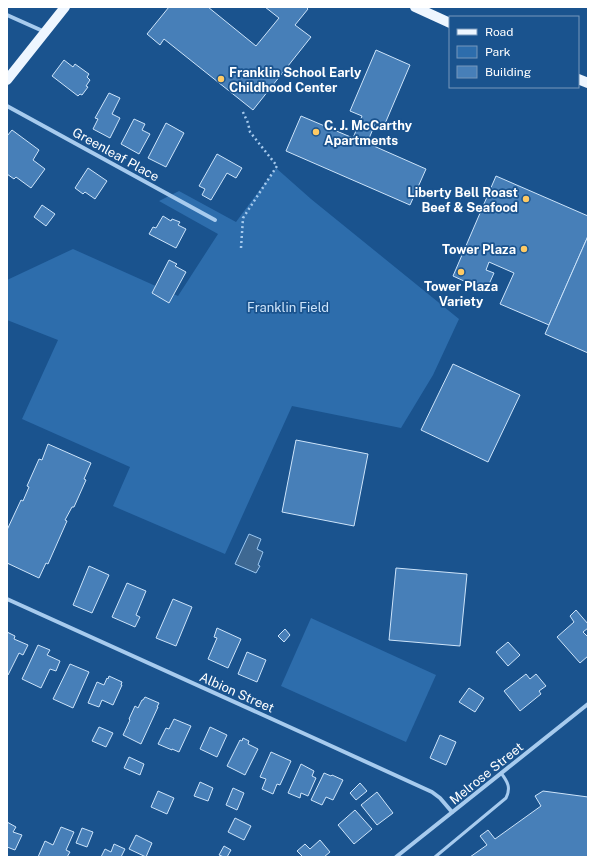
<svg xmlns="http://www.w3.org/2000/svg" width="595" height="864" viewBox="0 0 595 864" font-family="'Public Sans',sans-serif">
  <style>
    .green { fill: #2d6dac }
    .water { fill: #3e6892; stroke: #9ac6f0 }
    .building { fill: #477fb8; stroke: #cde4fa }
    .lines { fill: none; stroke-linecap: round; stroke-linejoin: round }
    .path { stroke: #a7cbee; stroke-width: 2.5; stroke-dasharray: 2 3; stroke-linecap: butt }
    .service { stroke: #a7cbee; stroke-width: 3 }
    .minor { stroke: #a7cbee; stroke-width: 4 }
    .primary { stroke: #eef6ff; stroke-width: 10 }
    .poi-dot { fill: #ffca64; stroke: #1a538e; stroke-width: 1.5 }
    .labels { text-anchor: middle; stroke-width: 3.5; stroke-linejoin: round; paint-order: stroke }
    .poi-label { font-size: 13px; font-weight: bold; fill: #fff; stroke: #1a538e; text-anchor: start }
    .street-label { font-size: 13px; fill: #fff; stroke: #1a538e }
    .park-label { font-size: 13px; fill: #cde4fa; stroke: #1a538e }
  </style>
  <rect width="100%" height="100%" fill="#1a538e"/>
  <g class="green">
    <polygon points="276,168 311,199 459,319 433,375 401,428 292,406 225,554 113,506 130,467 22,419 58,340 7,320 7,280 73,249 178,296 218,234 159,201 179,191 236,222"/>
    <polygon points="311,618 436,675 406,742 281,686"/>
  </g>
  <polygon class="water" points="249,534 261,539 257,549 263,552 258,565 260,566 256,573 235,564"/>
  <g class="building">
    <polygon points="169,7 208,7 256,46 279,18 265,7 306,7 308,9 295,25 311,37 253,110 164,39 160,45 147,34"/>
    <polygon points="376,50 410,65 384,126 376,122 367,143 426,169 410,205 286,151 301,116 353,138 362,116 350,111"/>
    <polygon points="64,60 73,67 75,64 89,74 87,77 90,80 86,86 88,87 82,95 80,94 78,96 52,76"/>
    <polygon points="109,93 120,98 112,114 120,118 110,138 93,129 98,119 95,118"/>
    <polygon points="134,119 145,124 142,130 150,134 139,154 121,144"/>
    <polygon points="166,123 184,133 166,167 148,158"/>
    <polygon points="12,130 39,150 33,160 45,169 31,188 16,177 14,179 7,174 7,136"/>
    <polygon points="217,154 242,168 236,178 227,173 211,200 202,195 205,189 199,186"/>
    <polygon points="88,168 107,181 95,199 85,192 83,194 75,188"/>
    <polygon points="496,176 588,216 588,236 549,325 500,304 514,273 489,262 486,270 494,273 486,291 453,276"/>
    <polygon points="42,205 55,214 46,226 34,217"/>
    <polygon points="163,216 171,221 172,219 180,222 178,225 186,229 176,248 149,234 153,227 156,228"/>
    <polygon points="588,236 588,353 545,334"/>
    <polygon points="169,260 177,264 175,266 186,272 169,303 152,293"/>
    <polygon points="453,364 520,395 488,462 421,430"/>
    <polygon points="296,440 368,454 354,526 282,512"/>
    <polygon points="48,444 91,463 84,479 86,480 74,507 72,507 65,520 67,521 48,564 46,563 39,578 7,563 7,530 21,500 23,501 29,487 27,486 39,459 42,460"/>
    <polygon points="89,566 109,575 92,613 73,605"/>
    <polygon points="396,568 467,574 460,646 389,640"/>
    <polygon points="127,583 146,591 136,615 140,617 135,627 112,617"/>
    <polygon points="173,599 192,607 176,646 156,638"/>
    <polygon points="576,610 588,624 588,628 583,632 588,637 588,656 580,663 557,637 574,622 570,616"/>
    <polygon points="217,628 241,639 228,668 208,659 217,638 214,637"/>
    <polygon points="285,629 290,635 284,642 278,636"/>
    <polygon points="7,632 15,636 14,639 28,645 23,655 19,653 8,675 7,675"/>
    <polygon points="508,642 520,655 508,666 496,652"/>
    <polygon points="38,645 50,650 47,655 60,661 56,671 50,669 41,688 22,679"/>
    <polygon points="247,652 266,660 257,682 238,674"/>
    <polygon points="70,664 89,672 73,708 53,699"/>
    <polygon points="526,674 530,679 536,674 546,686 539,691 541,694 520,711 504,691"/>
    <polygon points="109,676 122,682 121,685 122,685 113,705 102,700 99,707 88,703 97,682 104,685 107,678 108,679"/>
    <polygon points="469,688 484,698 475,712 459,702"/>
    <polygon points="145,697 159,703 157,707 158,707 141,744 123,735 130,720 129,719 135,706 138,708 142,700 143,700"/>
    <polygon points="174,719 191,726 179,752 172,749 172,750 158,744 166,728 169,729"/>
    <polygon points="99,727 113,733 106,747 92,741"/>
    <polygon points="210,727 227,735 217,757 200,749"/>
    <polygon points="440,735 456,742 446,765 430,758"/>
    <polygon points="243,738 249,741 248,744 258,749 245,775 227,766 240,740 242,741"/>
    <polygon points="271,752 291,761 280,785 277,784 273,794 262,789 266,779 260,777"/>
    <polygon points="129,757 144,764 140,775 124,768"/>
    <polygon points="301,764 314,771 312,776 316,778 308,796 301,793 300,798 288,793"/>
    <polygon points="324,773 331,776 332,775 343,780 333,800 326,797 322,805 311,800"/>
    <polygon points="200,782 213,788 208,801 194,796"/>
    <polygon points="360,783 367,791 356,800 350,793"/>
    <polygon points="233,788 244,793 237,810 226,805"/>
    <polygon points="158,791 174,798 167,814 151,807"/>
    <polygon points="543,791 588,797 588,857 470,857 487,845 480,836 488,830 495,839 541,806 535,796"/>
    <polygon points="377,792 393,813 377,825 361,805"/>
    <polygon points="355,810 372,829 354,844 338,825"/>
    <polygon points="235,818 251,826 244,840 228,832"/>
    <polygon points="7,822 16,827 13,832 22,835 15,850 7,847"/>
    <polygon points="61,827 74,832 66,850 70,852 67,857 38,857 45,841 53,845"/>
    <polygon points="82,828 93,832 87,847 76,843"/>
    <polygon points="136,835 152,843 146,857 129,849"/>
    <polygon points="320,840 330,852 324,857 301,857 302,856 297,851 305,844 310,849"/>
    <polygon points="114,844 125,849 121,857 101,857 105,849 111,852"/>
    <polygon points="224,846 231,850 227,857 224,857 219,855"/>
  </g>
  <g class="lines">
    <polyline class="path" points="241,248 243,218 277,166 250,132 248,123 242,110"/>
    <path class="service" d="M435,857L506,798C511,788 508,782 501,773"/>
    <g class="minor">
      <polyline points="7,15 45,32"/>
      <polyline points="7,106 215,220"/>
      <polyline points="7,599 316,739 432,792 440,798 452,812"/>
      <polyline points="396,857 588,704"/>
    </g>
    <g class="primary">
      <polyline points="415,7 450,23"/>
      <polyline points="578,79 588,83"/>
      <polyline points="7,80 65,7"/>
    </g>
  </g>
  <g class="poi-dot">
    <circle cx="221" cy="79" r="4"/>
    <circle cx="316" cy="132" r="4"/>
    <circle cx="526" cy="199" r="4"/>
    <circle cx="524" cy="249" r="4"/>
    <circle cx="461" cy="272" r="4"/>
  </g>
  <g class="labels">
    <g class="poi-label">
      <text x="229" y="77">Franklin School Early<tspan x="229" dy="15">Childhood Center</tspan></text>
      <text x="324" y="130">C. J. McCarthy<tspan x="324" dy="15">Apartments</tspan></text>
      <text x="518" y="197" text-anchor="end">Liberty Bell Roast<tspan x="518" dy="15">Beef &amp; Seafood</tspan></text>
      <text x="516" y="254" text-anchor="end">Tower Plaza</text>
      <text x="461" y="291" text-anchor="middle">Tower Plaza<tspan x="461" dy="15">Variety</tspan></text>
    </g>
    <g class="street-label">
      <text transform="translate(116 154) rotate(29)" y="5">Greenleaf Place</text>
      <text transform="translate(237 692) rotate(24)" y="5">Albion Street</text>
      <text transform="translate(486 773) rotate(-39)" y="5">Melrose Street</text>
    </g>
    <g class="park-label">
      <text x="288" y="312">Franklin Field</text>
    </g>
  </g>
  <rect width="595" height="864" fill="none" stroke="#ffffff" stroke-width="16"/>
  <rect x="449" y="16" width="130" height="72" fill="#1a538e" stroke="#7698bb"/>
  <rect x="457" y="29" width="20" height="6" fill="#eef6ff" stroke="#7698bb"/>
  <text x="485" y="36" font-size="12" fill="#ffffff">Road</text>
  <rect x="457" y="46" width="20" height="12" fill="#2d6dac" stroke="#7698bb"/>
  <text x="485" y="56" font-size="12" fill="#ffffff">Park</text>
  <rect x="457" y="66" width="20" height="12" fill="#477fb8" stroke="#7698bb"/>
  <text x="485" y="76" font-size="12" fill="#ffffff">Building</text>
</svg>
